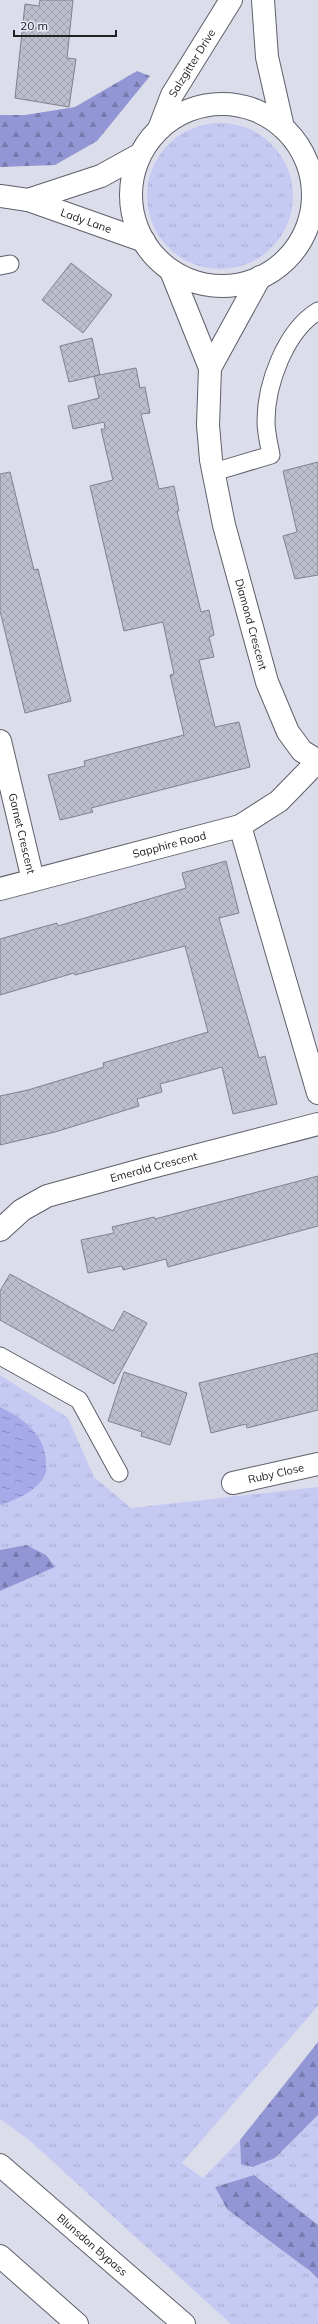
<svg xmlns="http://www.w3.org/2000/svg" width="318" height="2324" viewBox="0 0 318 2324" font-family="Mulish,sans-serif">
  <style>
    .grass { fill: url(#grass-tufts) }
    .forest { fill: url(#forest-firs) }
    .water { fill: url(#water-ripples) }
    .building { fill: url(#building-cross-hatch); stroke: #7f818c }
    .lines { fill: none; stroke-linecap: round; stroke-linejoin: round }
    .lane-casing { stroke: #5e5f6a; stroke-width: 19 }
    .street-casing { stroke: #5e5f6a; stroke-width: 24 }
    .secondary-casing { stroke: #5e5f6a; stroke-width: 24 }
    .highway-casing { stroke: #5e5f6a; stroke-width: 24 }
    .lane { stroke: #fff; stroke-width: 17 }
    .street { stroke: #fff; stroke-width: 22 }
    .secondary { stroke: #fff; stroke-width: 22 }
    .highway { stroke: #fff; stroke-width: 22 }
    .labels { text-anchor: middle; stroke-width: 3; stroke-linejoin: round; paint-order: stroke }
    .street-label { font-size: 11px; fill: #202125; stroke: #e9eaf8 }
  </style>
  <defs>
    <pattern id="grass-tufts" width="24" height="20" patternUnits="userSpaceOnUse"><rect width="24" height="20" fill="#c6caf3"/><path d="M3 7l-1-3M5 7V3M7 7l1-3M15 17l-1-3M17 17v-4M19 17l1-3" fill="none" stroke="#aaadd0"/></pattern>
    <pattern id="forest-firs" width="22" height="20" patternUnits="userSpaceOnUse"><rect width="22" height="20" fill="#9296d4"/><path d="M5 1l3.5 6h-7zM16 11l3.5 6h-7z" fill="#777aac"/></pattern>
    <pattern id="water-ripples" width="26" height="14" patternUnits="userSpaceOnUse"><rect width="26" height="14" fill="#a6aae9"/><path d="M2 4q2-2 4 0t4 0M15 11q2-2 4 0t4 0" fill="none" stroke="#878abd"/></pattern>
    <pattern id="building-cross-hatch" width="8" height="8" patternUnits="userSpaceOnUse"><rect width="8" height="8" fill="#bdbecb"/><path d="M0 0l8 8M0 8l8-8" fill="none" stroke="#a2a3ae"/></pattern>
  </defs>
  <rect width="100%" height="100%" fill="#dcddea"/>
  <g class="grass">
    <circle cx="220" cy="196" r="73"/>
    <polygon points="0,1375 68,1418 94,1477 131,1508 318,1487 318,2006 182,2163 203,2178 240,2140 241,2163 275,2158 318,2115 318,2225 254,2175 215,2187 318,2279 318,2324 231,2324 28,2139 0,2119 0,1591 54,1566 7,1549 0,1550"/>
  </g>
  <g class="forest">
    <polygon points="137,71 150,76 97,141 55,165 0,167 0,115 25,115 75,107"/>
    <polygon points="26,1545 46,1555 55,1567 0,1591 0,1550"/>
    <polygon points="318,2042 318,2115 275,2158 253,2167 241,2164 240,2140"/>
    <polygon points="254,2175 318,2225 318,2279 310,2271 227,2209 215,2187"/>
  </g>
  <path class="water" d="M0,1407C23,1418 46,1435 46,1463C46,1466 47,1472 45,1475C37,1491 16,1500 0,1505Z"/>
  <g class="building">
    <polygon points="40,0 73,0 67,58 76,59 69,107 15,98 25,4 39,6"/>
    <polygon points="71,263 112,295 83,333 42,300"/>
    <polygon points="92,338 100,375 69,382 60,346"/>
    <polygon points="136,368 140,388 145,387 150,413 141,414 159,489 174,486 179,511 177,511 201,612 209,610 214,635 209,637 214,657 199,660 215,727 239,722 250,767 91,808 93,812 60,820 48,775 85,766 84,761 184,735 170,675 174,674 163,622 124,631 90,486 113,480 101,429 105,429 104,422 73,429 68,406 99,398 94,376"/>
    <polygon points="318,462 318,575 295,579 283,536 297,532 283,471"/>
    <polygon points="10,472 34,570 38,569 71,701 25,713 0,611 0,474"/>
    <polygon points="226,861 239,913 219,918 259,1058 265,1056 277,1104 233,1114 222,1067 160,1084 162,1092 137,1099 139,1106 55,1132 0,1145 0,1096 28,1090 104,1067 103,1063 208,1032 185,946 75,975 74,973 0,995 0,939 57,923 58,926 186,888 182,873"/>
    <polygon points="318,1176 318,1226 168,1267 166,1259 123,1270 122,1266 88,1273 81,1240 114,1233 112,1227 154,1217 155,1219"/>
    <polygon points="10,1274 113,1331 124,1311 147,1323 114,1384 0,1320 0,1291"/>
    <polygon points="318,1353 318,1410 247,1428 246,1424 211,1433 199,1383"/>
    <polygon points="124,1372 187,1393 170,1445 141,1436 142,1432 108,1421"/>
  </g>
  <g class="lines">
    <g class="lane-casing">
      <g id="lane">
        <polyline points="0,266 10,264"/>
        <path d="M214,472L271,455C269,444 266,433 266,421C266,385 285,331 318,311"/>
        <polyline points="0,1356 79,1400 119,1473"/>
      </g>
    </g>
    <g class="street-casing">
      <g id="street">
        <path id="s1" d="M171,271L210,368L208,425L211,460L224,525L267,682L288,732L302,751L318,761"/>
        <polyline points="210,368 260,277"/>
        <path id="s2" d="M0,741L33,880"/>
        <polyline points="240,826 318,1093"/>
        <path id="s3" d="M0,889L240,826L279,801L318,761"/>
        <path id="s4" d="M0,1230L22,1210L47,1196L152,1167L318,1124"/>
        <path id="s5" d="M233,1483L318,1464"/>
      </g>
    </g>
    <g class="secondary-casing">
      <g id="secondary">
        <polyline points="263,0 267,57 282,123"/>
        <circle cx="222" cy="195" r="91"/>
        <path id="s6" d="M159,129L172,95L231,0"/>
        <path id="s7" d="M0,196L28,200L144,241"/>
        <polyline points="28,200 101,176 139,155"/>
      </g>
    </g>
    <g class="highway-casing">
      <g id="highway">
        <path id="s8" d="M0,2165L184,2324"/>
        <polyline points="0,2256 77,2324"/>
      </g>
    </g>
    <use href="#lane" class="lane"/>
    <use href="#street" class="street"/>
    <use href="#secondary" class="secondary"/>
    <use href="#highway" class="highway"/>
  </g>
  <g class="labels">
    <g class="street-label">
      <text dy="4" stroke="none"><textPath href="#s6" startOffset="74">Salzgitter Drive</textPath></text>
      <text dy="4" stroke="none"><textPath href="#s7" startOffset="90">Lady Lane</textPath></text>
      <text dy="4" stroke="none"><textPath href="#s1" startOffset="366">Diamond Crescent</textPath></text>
      <text dy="4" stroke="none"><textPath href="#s2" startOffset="95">Garnet Crescent</textPath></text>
      <text dy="4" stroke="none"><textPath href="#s3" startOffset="175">Sapphire Road</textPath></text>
      <text dy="4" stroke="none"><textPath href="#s4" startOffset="169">Emerald Crescent</textPath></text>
      <text dy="4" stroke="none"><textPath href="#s5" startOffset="44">Ruby Close</textPath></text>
      <text dy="4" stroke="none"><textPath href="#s8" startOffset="122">Blunsdon Bypass</textPath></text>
    </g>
  </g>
  <path d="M14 30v6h102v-6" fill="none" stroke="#202125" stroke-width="2"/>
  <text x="20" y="30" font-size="12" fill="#202125" stroke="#e9eaf8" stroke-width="3" paint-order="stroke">20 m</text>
</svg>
